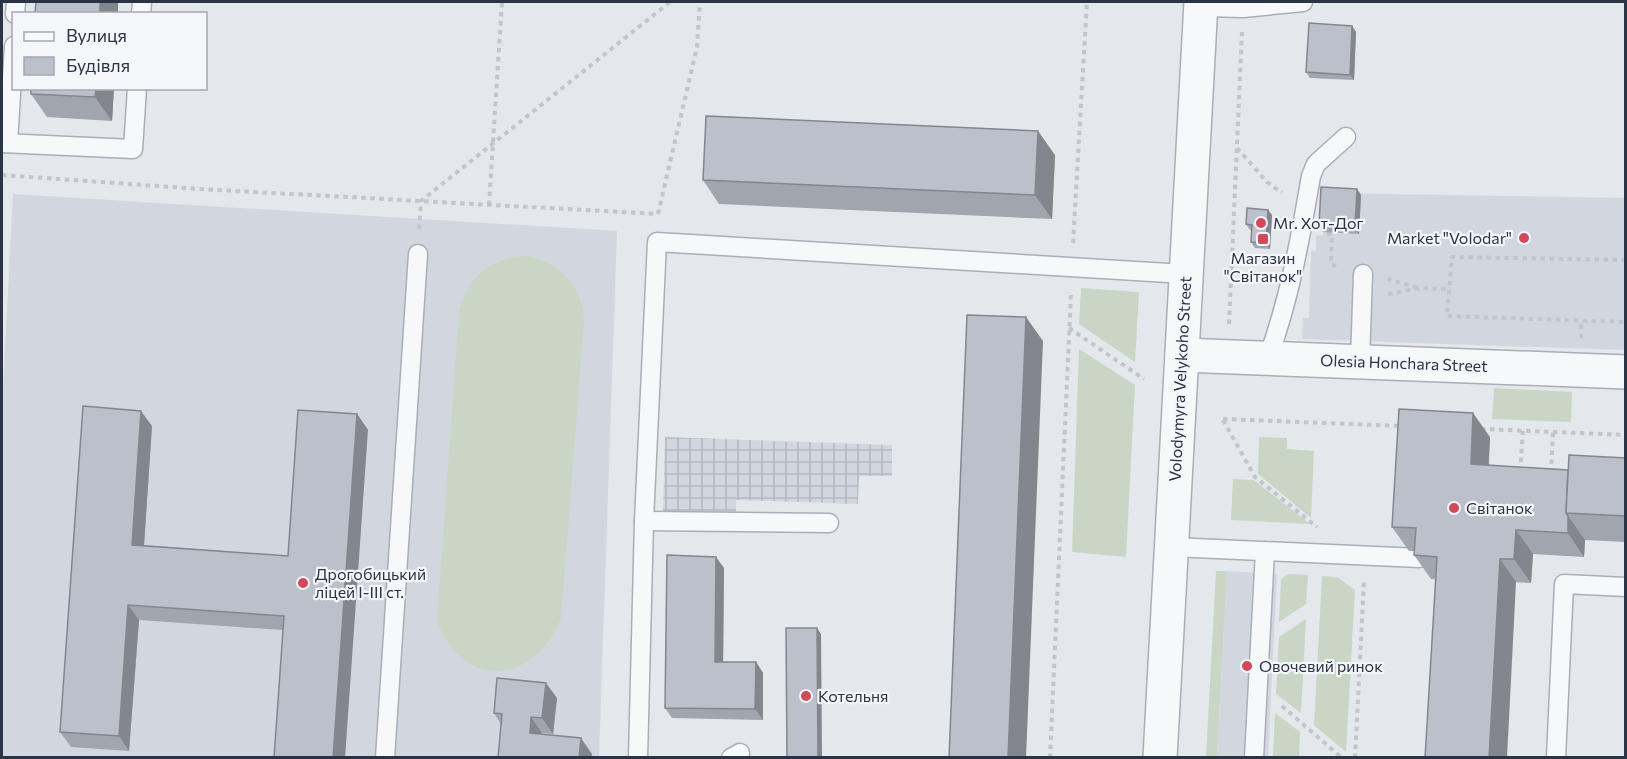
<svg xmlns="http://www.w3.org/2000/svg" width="1627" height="759" viewBox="0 0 1627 759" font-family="Commissioner,sans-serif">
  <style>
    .built { fill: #d2d6de }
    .industrial { fill: url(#industrial-grid) }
    .grass { fill: #c9d6c5 }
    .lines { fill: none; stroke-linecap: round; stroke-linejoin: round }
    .service-casing { stroke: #a9aeb7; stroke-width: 21 }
    .minor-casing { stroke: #a9aeb7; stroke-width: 36 }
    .tertiary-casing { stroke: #a9aeb7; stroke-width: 36 }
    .path { stroke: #c2c5cb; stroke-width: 4; stroke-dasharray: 4.5 4.5; stroke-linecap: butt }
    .service { stroke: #f7f8fa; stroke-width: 18 }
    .minor { stroke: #f7f8fa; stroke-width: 33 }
    .tertiary { stroke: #f7f8fa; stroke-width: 33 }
    .wall { fill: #a1a5ae }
    .shaded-wall { fill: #83868d }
    .building { fill: #bbc0ca; stroke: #83868d; stroke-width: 1.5 }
    .poi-dot { fill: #d1495b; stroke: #f4f6f9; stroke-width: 2 }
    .labels { text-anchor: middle; stroke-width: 4.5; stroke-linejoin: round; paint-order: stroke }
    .poi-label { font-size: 16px; fill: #2b3445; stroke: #f4f6f9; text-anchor: start }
    .street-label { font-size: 16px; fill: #2b3445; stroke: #f4f6f9 }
  </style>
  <defs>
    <pattern id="industrial-grid" width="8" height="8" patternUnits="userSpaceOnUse" patternTransform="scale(1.5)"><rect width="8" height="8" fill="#d2d6de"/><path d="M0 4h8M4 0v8" fill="none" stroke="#b4b8c0"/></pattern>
  </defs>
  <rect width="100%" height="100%" fill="#e4e7ec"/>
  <g class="built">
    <polygon points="1325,193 1625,198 1625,350 1302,339 1303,318 1309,318 1311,251 1316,250 1316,236 1323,235"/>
    <polygon points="13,194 617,231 599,757 2,758 2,409"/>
    <polygon points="1227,571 1277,574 1268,757 1217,758"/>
  </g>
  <polygon class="industrial" points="665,437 892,445 892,476 859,476 858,504 736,500 736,514 663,511"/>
  <g class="grass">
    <path d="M528,256C563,265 582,286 584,322L561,618C535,685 463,691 437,621L459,313C467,276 491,257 528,256Z"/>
    <polygon points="1081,288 1139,292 1135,362 1079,324"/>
    <polygon points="1079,349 1135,385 1126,557 1072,552"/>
    <polygon points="1494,388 1572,392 1571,422 1492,419"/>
    <polygon points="1259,437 1287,438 1287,449 1314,451 1311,518 1258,474"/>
    <polygon points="1233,479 1254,480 1310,524 1231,520"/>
    <polygon points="1216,571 1227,571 1217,757 1206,757"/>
    <polygon points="1289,574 1308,575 1306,604 1279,622 1281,579"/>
    <polygon points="1322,576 1337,577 1355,590 1346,752 1314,725"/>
    <polygon points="1306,619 1301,713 1276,694 1279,637"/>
    <polygon points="1275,713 1300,732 1299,757 1273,757"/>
  </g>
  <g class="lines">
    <g class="service-casing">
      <g id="service">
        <polyline points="1201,7 1243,8 1303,2"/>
        <polyline points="15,14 16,2"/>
        <polyline points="141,14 142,2"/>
        <polyline points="2,143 133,149 137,88"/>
        <polyline points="8,143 14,46"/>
        <path d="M1268,358C1290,297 1300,240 1311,176L1316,164L1346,137"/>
        <polyline points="1360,362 1363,274"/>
        <polyline points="644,521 829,523"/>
        <polyline points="1172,547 1419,558"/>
        <polyline points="385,758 418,254"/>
        <polyline points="638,758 644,521 657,242 1185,274"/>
        <polyline points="731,758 740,753"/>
        <polyline points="1254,758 1265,551"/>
        <polyline points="1556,758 1564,584 1626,587"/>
      </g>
    </g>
    <g class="minor-casing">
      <polyline id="minor" points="1182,355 1626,372"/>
    </g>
    <g class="tertiary-casing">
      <polyline id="tertiary" points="1160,758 1201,2"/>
    </g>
    <g class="path">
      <polyline points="1237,148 1267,182 1282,193"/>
      <polyline points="2,175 200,189 658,214"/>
      <polyline points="489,205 502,2"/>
      <polyline points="658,214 697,47 700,2"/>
      <polyline points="419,229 421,201 670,2"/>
      <polyline points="1327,234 1332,234 1331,264 1339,267"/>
      <polyline points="1073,243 1087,2"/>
      <polyline points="1626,260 1452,257 1447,316 1626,322"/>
      <polyline points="1387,279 1420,288"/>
      <polyline points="1388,294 1420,288 1450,289"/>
      <polyline points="1229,324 1242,32"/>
      <polyline points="1069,328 1144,379"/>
      <polyline points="1581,338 1581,321"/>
      <polyline points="1223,419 1402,426"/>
      <polyline points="1223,420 1255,477 1317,527"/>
      <polyline points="1481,429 1626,435"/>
      <polyline points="1520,471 1523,431"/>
      <polyline points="1551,473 1553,432"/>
      <polyline points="1282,706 1342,758"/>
      <polyline points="1050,758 1071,293"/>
      <polyline points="1355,758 1364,581"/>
    </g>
    <use href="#service" class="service"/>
    <use href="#minor" class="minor"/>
    <use href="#tertiary" class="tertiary"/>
  </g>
  <g class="wall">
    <polygon points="1352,26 1356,32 1354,80 1310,78 1306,72"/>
    <polygon points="31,88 114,88 112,121 47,117 31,94"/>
    <polygon points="1055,155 1052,219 719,204 703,180"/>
    <polygon points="1357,189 1361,195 1359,234 1323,232 1319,226"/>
    <polygon points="1268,210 1272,215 1270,249 1255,248 1251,242 1252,230 1250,230 1246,224"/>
    <polygon points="357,414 368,430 283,630 139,620 129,751 71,747 60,732 152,426 144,545 288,556"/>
    <polygon points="1490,437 1489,465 1568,470 1626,458 1626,542 1585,540 1584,557 1533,554 1531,583 1431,579 1414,555 1415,551 1409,551 1392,527"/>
    <polygon points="724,568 723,662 756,662 763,673 763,720 672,718 665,708"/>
    <polygon points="557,698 553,734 542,733 542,734 592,754 591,758 498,758 501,724 494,713"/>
  </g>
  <g class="shaded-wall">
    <rect x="100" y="2" width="18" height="12"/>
    <polygon points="1352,26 1356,32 1354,80 1350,75"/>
    <polygon points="96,88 114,88 112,121 95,97"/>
    <polygon points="1038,131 1055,155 1052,219 1035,195"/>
    <polygon points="1357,189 1361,195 1359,234 1355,228"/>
    <polygon points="1268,210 1272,215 1270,249 1266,243"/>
    <polygon points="1026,317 1043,341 1026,758 1008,758"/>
    <polygon points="141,411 152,426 143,560 132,545"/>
    <polygon points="1473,413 1490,437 1487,488 1471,464"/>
    <polygon points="357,414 368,430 345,758 333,758"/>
    <polygon points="1568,516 1585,540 1584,557 1568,533"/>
    <polygon points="1516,530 1533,554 1531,583 1514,559"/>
    <polygon points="716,557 724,568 723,673 715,662"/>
    <polygon points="1500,559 1516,582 1507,758 1489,758"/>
    <polygon points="128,605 139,620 129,751 119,736"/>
    <polygon points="817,628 821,634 822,758 818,758"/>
    <polygon points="756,662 763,673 763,720 755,709"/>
    <polygon points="546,683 557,698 553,734 542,718"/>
    <polygon points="531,717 542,733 541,749 530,733"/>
    <polygon points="581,738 592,754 591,758 579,758"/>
  </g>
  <g class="building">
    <polygon points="36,2 100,2 100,14 35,14"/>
    <polygon points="1309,23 1352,26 1350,75 1306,72"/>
    <polygon points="31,88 96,88 95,97 31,94"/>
    <polygon points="706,116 1038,131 1035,195 703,180"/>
    <polygon points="1321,187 1357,189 1355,228 1319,226"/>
    <polygon points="1247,208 1268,210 1266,243 1251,242 1252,225 1246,224"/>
    <polygon points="967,315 1026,317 1008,758 949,758"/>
    <polygon points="83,406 141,411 132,545 288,556 298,410 357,414 333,758 274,758 284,616 128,605 119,736 60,732"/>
    <polygon points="1399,409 1473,413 1471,464 1568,470 1566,513 1568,516 1568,533 1516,530 1514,559 1500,559 1489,758 1425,758 1437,557 1414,555 1416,528 1392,527"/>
    <polygon points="1569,455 1626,458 1626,516 1566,513"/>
    <polygon points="667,555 716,557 715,662 756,662 755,709 665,708"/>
    <polygon points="786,628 817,628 818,758 787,758"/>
    <polygon points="497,678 546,683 542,718 531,717 530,733 581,738 579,758 498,758 502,714 494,713"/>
  </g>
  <g class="poi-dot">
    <circle cx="1261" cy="223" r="6"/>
    <circle cx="1524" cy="238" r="6"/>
    <rect x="1257" y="233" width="12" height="12" rx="3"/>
    <circle cx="1454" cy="508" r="6"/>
    <circle cx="303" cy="583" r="6"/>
    <circle cx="1247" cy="666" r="6"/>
    <circle cx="806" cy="696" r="6"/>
  </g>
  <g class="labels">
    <g class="poi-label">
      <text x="1273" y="229">Mr. Хот-Дог</text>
      <text x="1512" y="244" text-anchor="end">Market "Volodar"</text>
      <text x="1263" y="264" text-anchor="middle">Магазин<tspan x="1263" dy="18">"Світанок"</tspan></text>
      <text x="1466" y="514">Світанок</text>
      <text x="315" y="580">Дрогобицький<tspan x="315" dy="18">ліцей І-ІІІ ст.</tspan></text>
      <text x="1259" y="672">Овочевий ринок</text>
      <text x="818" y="702">Котельня</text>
    </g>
    <g class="street-label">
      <text transform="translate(1404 363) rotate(2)" y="6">Olesia Honchara Street</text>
      <text transform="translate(1180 379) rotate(-87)" y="6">Volodymyra Velykoho Street</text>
    </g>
  </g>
  <rect width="1627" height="759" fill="none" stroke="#2b3445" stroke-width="6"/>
  <rect x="12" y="12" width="195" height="78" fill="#f4f6f9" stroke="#a4a8b1" stroke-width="1.5"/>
  <rect x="24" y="32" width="30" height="9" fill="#f7f8fa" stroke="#a4a8b1" stroke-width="1.5"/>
  <text x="66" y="42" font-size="18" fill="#2b3445">Вулиця</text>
  <rect x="24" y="57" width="30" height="18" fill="#bbc0ca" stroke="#a4a8b1" stroke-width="1.5"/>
  <text x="66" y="72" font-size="18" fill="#2b3445">Будівля</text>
</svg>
